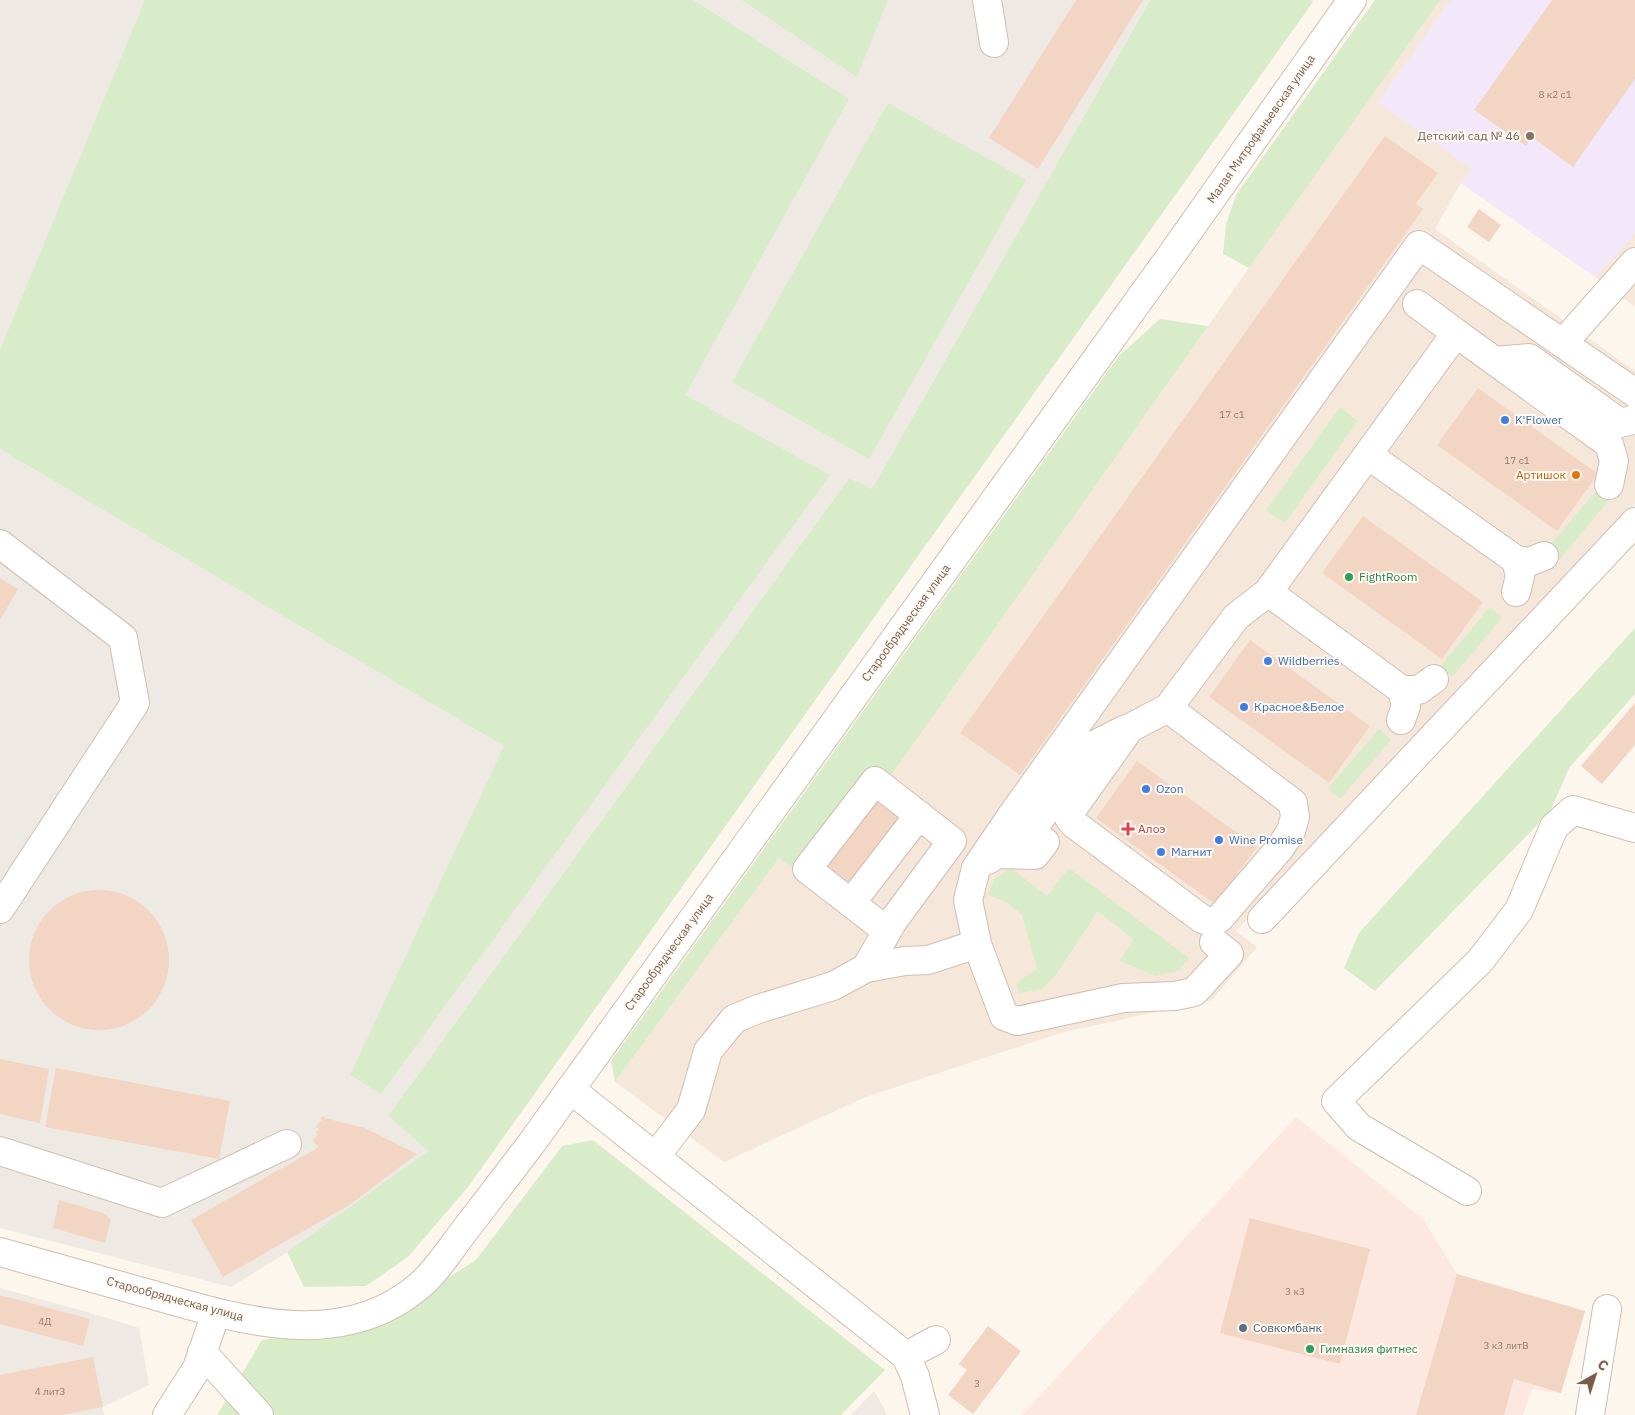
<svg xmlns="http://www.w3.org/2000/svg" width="1635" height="1415" viewBox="0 0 1635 1415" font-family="'IBM Plex Sans',sans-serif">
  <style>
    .residential { fill: #f5e8da }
    .commercial { fill: #fde8e0 }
    .industrial { fill: #efe9e4 }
    .education { fill: #f3e8fa }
    .green { fill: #d8ecc9 }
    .building { fill: #f3d5c3 }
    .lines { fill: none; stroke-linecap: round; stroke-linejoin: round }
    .minor-casing { stroke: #d1beb0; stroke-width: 30 }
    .minor { stroke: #fff; stroke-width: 28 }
    .education-dot { fill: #8d6e63; stroke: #fffaf3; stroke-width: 2 }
    .shop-dot { fill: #3f7fe0; stroke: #fffaf3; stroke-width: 2 }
    .food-dot { fill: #e8710a; stroke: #fffaf3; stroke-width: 2 }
    .leisure-dot { fill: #2e9e5b; stroke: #fffaf3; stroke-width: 2 }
    .health-dot { fill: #e0444e; stroke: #fffaf3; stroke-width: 2 }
    .service-dot { fill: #5c6f8a; stroke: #fffaf3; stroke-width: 2 }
    .labels { text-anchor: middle; stroke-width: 4; stroke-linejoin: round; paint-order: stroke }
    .number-label { font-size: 10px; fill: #987a6a }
    .street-label { font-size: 12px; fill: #7a5c4d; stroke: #fffaf3 }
    .education-label { font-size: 12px; fill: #785e54; stroke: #fffaf3; text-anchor: end }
    .shop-label { font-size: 12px; fill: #366cbe; stroke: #fffaf3; text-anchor: start }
    .food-label { font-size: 12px; fill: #c56008; stroke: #fffaf3; text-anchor: end }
    .leisure-label { font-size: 12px; fill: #27864d; stroke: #fffaf3; text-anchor: start }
    .health-label { font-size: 12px; fill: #be3a42; stroke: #fffaf3; text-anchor: start }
    .service-label { font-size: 12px; fill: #4e5e75; stroke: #fffaf3; text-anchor: start }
  </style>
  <rect width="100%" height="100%" fill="#fdf6ec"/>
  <polygon class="residential" points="1440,0 1635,0 1635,307 1595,277 1461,183 1435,229 1635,371 1635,504 1236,931 1257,947 1212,1000 1064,1032 866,1097 724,1162 615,1082 779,858 798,873 888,780 1356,116"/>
  <polygon class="commercial" points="1296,1117 1423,1219 1457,1274 1585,1311 1561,1393 1532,1389 1523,1415 1022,1415"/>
  <g class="industrial">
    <polygon points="0,0 1150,0 872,489 849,478 388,1116 428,1151 368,1202 231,1287 0,1228"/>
    <polygon points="0,1288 91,1313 139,1328 149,1385 103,1407 104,1415 0,1415"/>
    <polygon points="874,1391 885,1410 886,1415 851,1415"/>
  </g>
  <polygon class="education" points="1451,0 1635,0 1635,234 1595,277 1461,183 1472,169 1378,102"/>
  <g class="green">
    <polygon points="145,0 693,0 849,99 685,395 830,475 381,1094 350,1075 504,746 0,449 0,350"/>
    <polygon points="742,0 888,0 857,77"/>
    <polygon points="1150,0 1312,0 1313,2 468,1187 408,1257 366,1286 304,1287 287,1252 428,1151 388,1116 849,478 872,489"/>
    <polygon points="1375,0 1440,0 1249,268 1223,254 1226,225 1236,195"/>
    <polygon points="888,103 1026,180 869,459 732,382"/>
    <polygon points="1160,319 1208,326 888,780 798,873 779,858 615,1082 611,1061 1119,356"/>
    <polygon points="1340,407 1358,421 1285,523 1266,510"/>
    <polygon points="1597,490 1609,500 1559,560 1546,550"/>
    <polygon points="1490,607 1502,618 1452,677 1440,667"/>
    <polygon points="1635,628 1635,694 1569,768 1550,812 1375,991 1344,968 1359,933"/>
    <polygon points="1379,729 1391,740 1340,799 1328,788"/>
    <polygon points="1011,868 1047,896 1069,868 1189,958 1179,971 1155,976 1120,961 1133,939 1098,911 1055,976 1042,989 1019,993 1017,982 1037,969 1022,915 1008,903 988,895 994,879"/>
    <polygon points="593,1140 885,1370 841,1415 217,1415 262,1340 374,1325 476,1260 562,1146"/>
  </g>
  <g class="building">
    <polygon points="1076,0 1143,0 1038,169 989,138"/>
    <polygon points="1552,0 1635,0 1635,79 1573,167 1532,137 1526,146 1474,110"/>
    <polygon points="1385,136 1438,173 1416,204 1423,209 1020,775 960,733"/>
    <polygon points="1479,209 1501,225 1489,242 1467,227"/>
    <polygon points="1478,388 1598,474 1557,531 1437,445"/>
    <polygon points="1363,516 1483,602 1442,659 1322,573"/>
    <polygon points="0,578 18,589 0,620"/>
    <polygon points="1250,640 1370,726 1329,783 1209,697"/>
    <polygon points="1635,703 1635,745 1602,784 1581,766"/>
    <polygon points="1137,761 1257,847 1215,904 1096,818"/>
    <polygon points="879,798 902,815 849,885 827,867"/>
    <circle cx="99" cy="960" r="70"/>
    <polygon points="0,1059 49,1069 40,1123 0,1114"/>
    <polygon points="56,1068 230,1101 219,1159 45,1127"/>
    <polygon points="323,1116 325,1118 365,1128 417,1154 351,1204 223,1277 191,1220 319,1147 312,1140 318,1135 316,1132 319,1130 316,1126 322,1120 320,1119"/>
    <polygon points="59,1200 103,1213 111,1219 105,1243 53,1228"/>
    <polygon points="1250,1218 1370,1249 1340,1364 1220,1333"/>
    <polygon points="1457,1274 1585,1311 1561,1393 1514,1379 1504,1415 1416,1415"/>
    <polygon points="0,1295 90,1319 83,1346 0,1324"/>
    <polygon points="988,1326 1021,1351 973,1414 948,1395 967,1370 959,1364"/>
    <polygon points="93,1357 103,1407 62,1415 0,1415 0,1375"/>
  </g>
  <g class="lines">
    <g class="minor-casing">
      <g id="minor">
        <polyline points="987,0 994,43"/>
        <polyline points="1417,304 1456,333"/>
        <polyline points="1563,343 1635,262"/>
        <polyline points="1495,361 1529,358 1620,423 1633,420 1635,418"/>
        <polyline points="1368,455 1516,560 1529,562 1544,556"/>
        <polyline points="0,544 123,638 135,703 0,909"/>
        <polyline points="1516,560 1520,576 1516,592"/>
        <polyline points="1268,592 1402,690 1419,690 1434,679"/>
        <polyline points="1168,708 1293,803 1295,817 1291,831 1280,848 1219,919 1211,922 1202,919 1074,824 1069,818 1071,811 1130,728 1168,708 1236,617 1268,592 1456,333 1609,444 1614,461 1609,485"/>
        <polyline points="1401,720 1406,706 1402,690"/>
        <polyline points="998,854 1035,855 1045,842"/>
        <polyline points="988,860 1031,832 1090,747 1126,729"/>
        <polyline points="851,903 919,815"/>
        <polyline points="1262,919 1635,522"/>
        <polyline points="1214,942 1229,954 1194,992 1175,996 1123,998 1017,1021 1004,1016 977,944 968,900 976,868 1010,818 1419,245 1635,393"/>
        <polyline points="866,968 893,921 952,841 875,781 807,869 887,931"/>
        <polyline points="570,1089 906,1356 915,1376 925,1415"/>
        <polyline points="0,1151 162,1203 287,1144"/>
        <polyline points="656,1156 691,1110 708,1051 734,1019 758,1009 833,986 866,968 905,961 928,960 977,944"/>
        <polyline points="1467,1191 1359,1127 1336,1101 1480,961 1519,910 1554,827 1573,810 1635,828"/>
        <path d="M0,1252C49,1266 97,1279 146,1293C234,1318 340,1354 419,1286C436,1272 449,1251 462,1234C485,1204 508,1174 531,1144L1170,257L1352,0"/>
        <polyline points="202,1352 259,1415"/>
        <polyline points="906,1356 936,1340"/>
        <polyline points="167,1415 197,1368 216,1313"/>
        <polyline points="1590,1415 1607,1309"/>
      </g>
    </g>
    <use href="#minor" class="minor"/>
  </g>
  <circle class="education-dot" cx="1530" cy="136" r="5"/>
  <g class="shop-dot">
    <circle cx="1505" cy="420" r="5"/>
    <circle cx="1268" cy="661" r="5"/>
    <circle cx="1244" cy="707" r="5"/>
    <circle cx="1146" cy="789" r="5"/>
    <circle cx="1219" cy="840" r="5"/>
    <circle cx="1161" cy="852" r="5"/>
  </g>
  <circle class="food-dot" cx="1576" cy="475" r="5"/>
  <g class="leisure-dot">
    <circle cx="1349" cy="577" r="5"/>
    <circle cx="1310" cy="1349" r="5"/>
  </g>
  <path class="health-dot" d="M1125.5 821.5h5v5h5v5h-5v5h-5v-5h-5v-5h5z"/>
  <circle class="service-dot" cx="1243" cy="1328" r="5"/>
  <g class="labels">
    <g class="number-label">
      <text x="1555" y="98">8 к2 с1</text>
      <text x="1232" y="418">17 с1</text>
      <text x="1517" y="464">17 с1</text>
      <text x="1295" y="1295">3 к3</text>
      <text x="45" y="1325">4Д</text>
      <text x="1506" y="1349">3 к3 литВ</text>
      <text x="977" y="1387">3</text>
      <text x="50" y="1395">4 литЗ</text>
    </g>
    <g class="street-label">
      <text transform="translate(1261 129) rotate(-55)" y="4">Малая Митрофаньевская улица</text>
      <text transform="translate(906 623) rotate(-54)" y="4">Старообрядческая улица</text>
      <text transform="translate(669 952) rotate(-54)" y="4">Старообрядческая улица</text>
      <text transform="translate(175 1299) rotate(15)" y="4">Старообрядческая улица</text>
    </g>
    <g class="education-label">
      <text x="1520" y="140">Детский сад № 46</text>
    </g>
    <g class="shop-label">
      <text x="1515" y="424">K'Flower</text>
      <text x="1278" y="665">Wildberries</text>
      <text x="1254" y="711">Красное&amp;Белое</text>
      <text x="1156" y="793">Ozon</text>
      <text x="1229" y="844">Wine Promise</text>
      <text x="1171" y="856">Магнит</text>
    </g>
    <g class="food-label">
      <text x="1566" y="479">Артишок</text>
    </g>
    <g class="leisure-label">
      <text x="1359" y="581">FightRoom</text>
      <text x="1320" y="1353">Гимназия фитнес</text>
    </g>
    <g class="health-label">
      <text x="1138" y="833">Алоэ</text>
    </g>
    <g class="service-label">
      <text x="1253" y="1332">Совкомбанк</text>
    </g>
  </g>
  <g transform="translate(1595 1375) rotate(39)" stroke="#fffaf3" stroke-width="4" paint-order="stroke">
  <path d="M0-4L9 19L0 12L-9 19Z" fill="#7a5c4d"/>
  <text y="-8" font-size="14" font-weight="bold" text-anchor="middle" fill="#7a5c4d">С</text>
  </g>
</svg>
